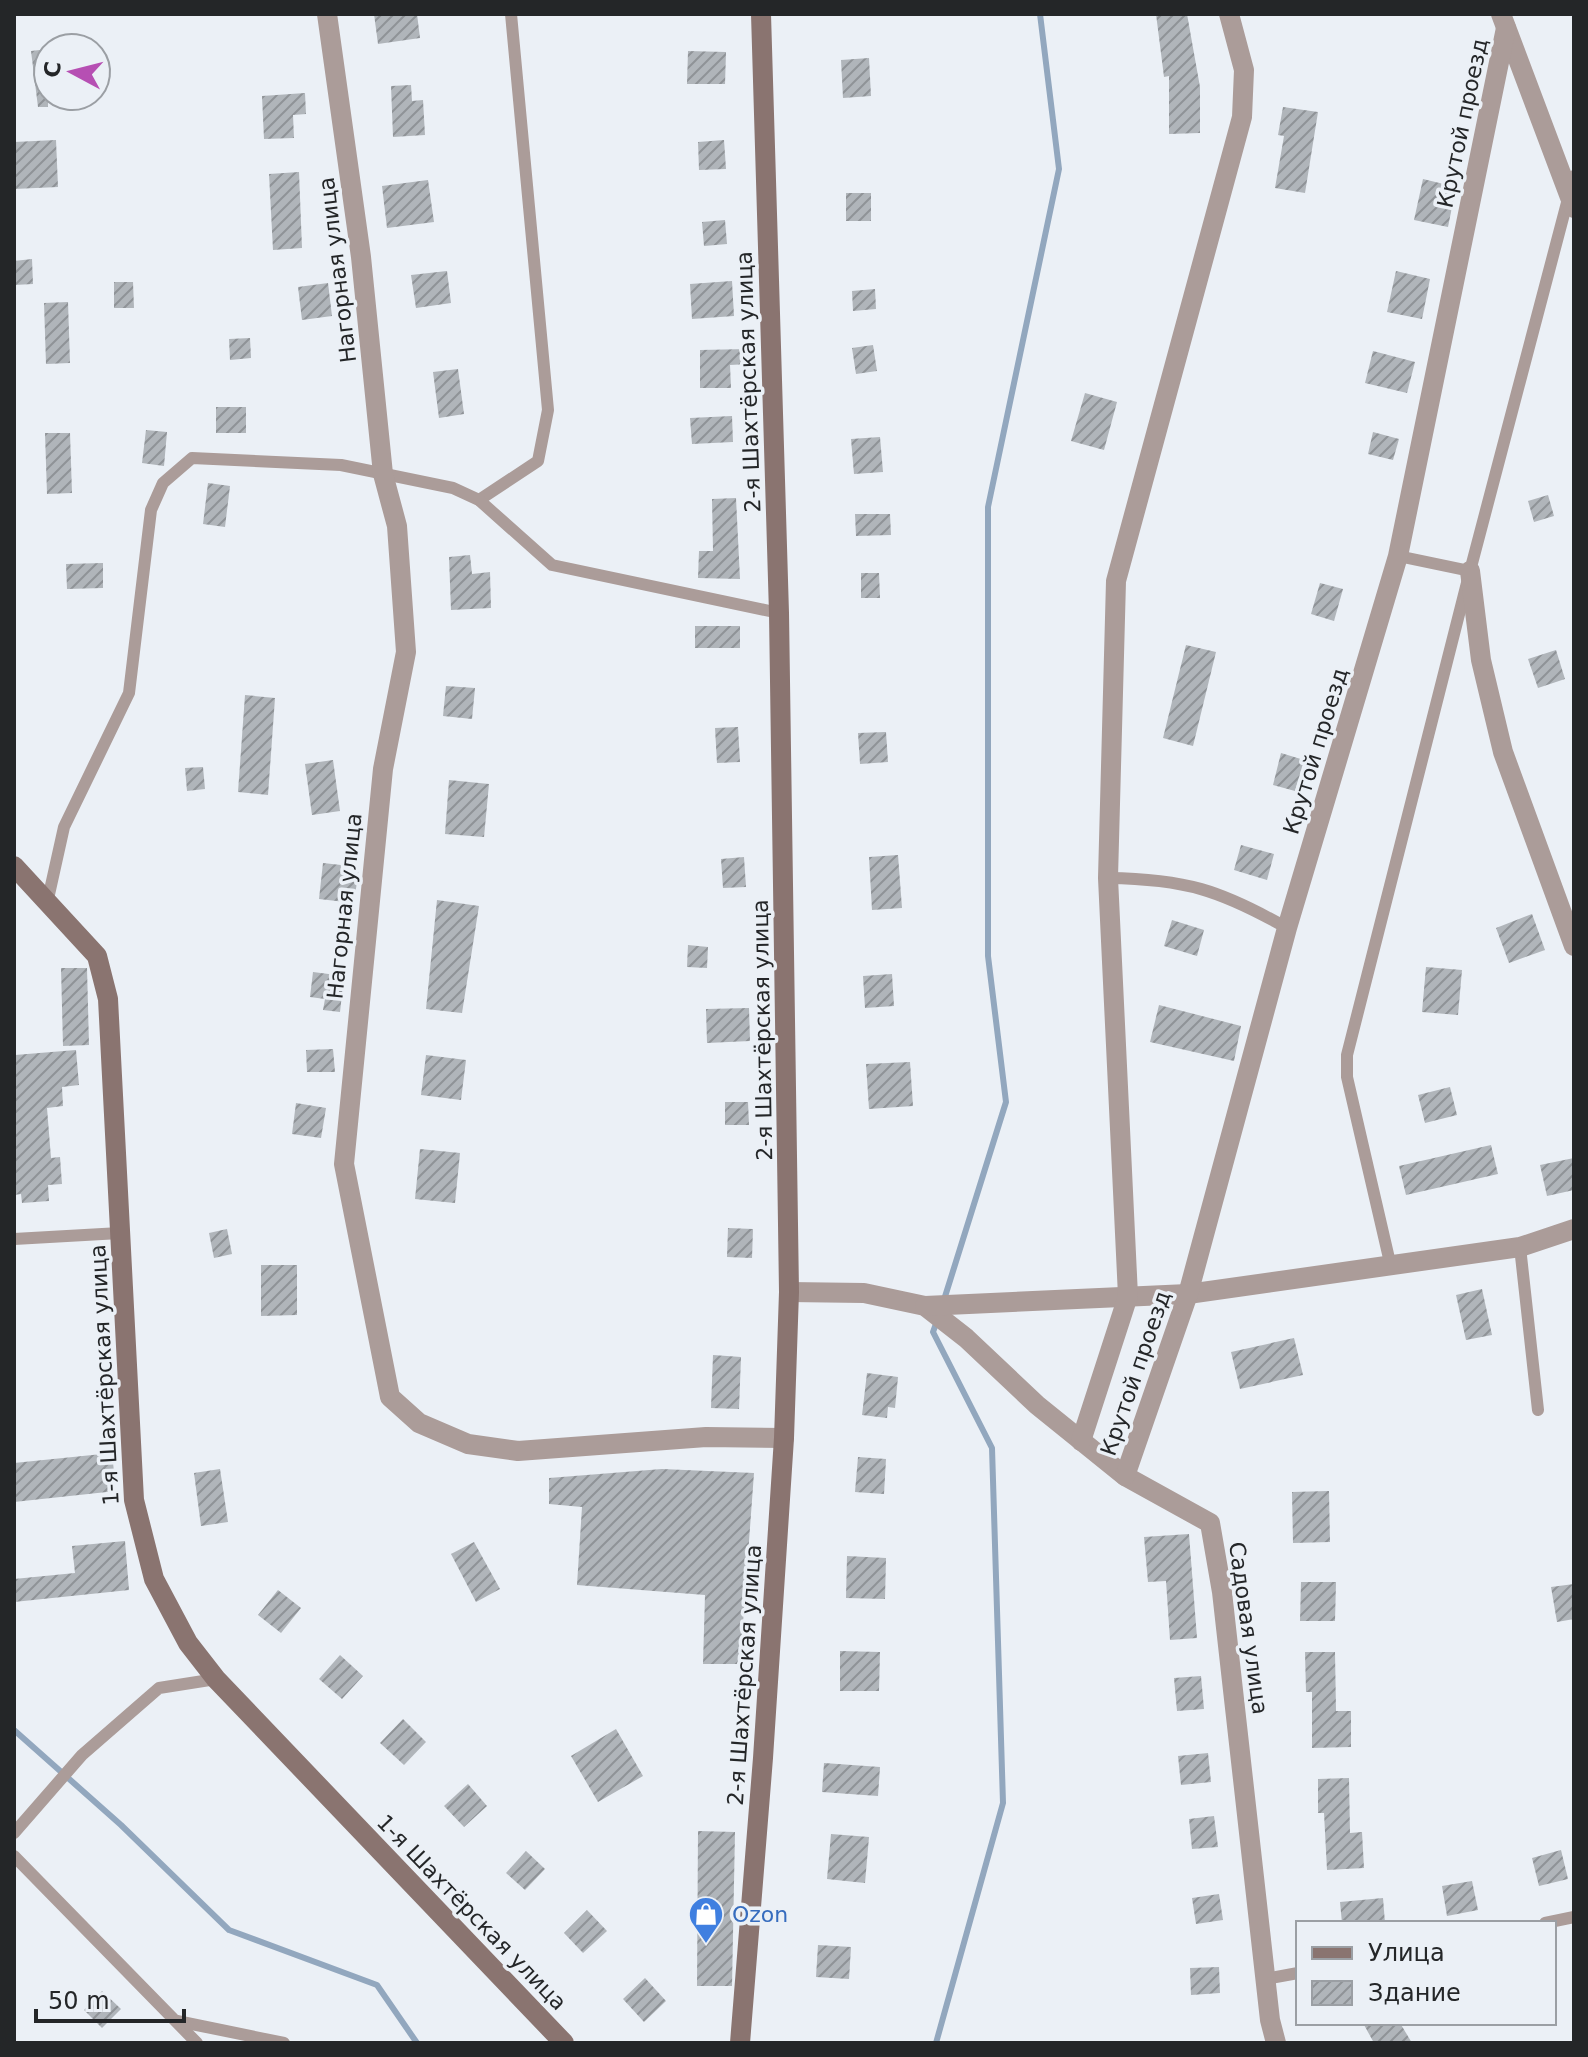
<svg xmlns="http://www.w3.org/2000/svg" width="1588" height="2057" viewBox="0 0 1588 2057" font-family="'DejaVu Sans',sans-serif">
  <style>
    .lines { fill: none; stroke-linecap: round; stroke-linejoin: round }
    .stream { stroke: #92a7be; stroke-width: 6 }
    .building { fill: url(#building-hatch) }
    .lane { stroke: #ab9c99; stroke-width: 12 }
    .street { stroke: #ab9c99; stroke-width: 20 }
    .secondary { stroke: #8a7470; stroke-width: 20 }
    .labels { text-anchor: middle; stroke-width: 7; stroke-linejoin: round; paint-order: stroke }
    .street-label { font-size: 22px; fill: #242628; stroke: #ebf0f6 }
    .shop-label { font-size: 22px; fill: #366cbe; stroke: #ebf0f6; text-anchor: start }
  </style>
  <defs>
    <pattern id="building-hatch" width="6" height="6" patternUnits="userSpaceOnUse" patternTransform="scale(2)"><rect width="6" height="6" fill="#b0b5ba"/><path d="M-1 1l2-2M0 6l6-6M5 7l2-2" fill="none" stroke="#8f9397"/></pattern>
  </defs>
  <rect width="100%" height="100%" fill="#ebf0f6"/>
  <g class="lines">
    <g class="stream">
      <polyline points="943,1303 1006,1102 988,956 988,507 1059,169 1040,14"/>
      <polyline points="14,1730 121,1825 229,1930 377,1985 417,2043"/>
      <polyline points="936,2043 1003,1803 992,1448 933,1332 937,1321"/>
    </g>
  </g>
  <g class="building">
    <polygon points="374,14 417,14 420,38 378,44"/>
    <polygon points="1156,14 1187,14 1200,87 1200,133 1169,134 1169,76 1164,77"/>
    <polygon points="48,49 48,107 38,107 31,51"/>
    <polygon points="688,51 726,52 725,84 687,84"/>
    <polygon points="869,58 871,96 843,98 841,60"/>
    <polygon points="411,85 412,101 423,100 425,135 393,137 391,86"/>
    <polygon points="305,93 306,114 293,115 294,138 264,139 262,96"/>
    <polygon points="1283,107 1318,112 1305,193 1275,188 1284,136 1278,135"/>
    <polygon points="56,140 58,187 14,189 14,142"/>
    <polygon points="724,140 726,169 699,170 698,142"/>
    <polygon points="299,172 302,248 273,250 269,174"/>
    <polygon points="1423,179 1456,187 1448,227 1414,220"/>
    <polygon points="428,180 434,222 387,228 382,186"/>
    <rect x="846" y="193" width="25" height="28"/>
    <polygon points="725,220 727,244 704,246 702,222"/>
    <polygon points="32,259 33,284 14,285 14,261"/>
    <polygon points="447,271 451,303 416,308 411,275"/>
    <polygon points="1396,271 1430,279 1422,319 1387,312"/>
    <polygon points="732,281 734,316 692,319 690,284"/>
    <polygon points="114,282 133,282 134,308 114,308"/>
    <polygon points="328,283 332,316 302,320 298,287"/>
    <polygon points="875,289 876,309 853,311 852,291"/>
    <polygon points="68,302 70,363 46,364 44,303"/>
    <polygon points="250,338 251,358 230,360 229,339"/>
    <polygon points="873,345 877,371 856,374 852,348"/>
    <polygon points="748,349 748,364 730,365 731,388 700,388 700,350"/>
    <polygon points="1373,351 1415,362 1407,393 1365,383"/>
    <polygon points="458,369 464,414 439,418 433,372"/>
    <polygon points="1085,393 1117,402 1104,450 1071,441"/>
    <rect x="216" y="407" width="30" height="26"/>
    <polygon points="732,416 733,442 692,444 690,418"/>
    <polygon points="146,430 167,432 164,466 142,463"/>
    <polygon points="1373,432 1399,439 1393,460 1368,454"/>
    <polygon points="45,433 70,433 72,493 47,494"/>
    <polygon points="880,437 883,472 854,474 851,439"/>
    <polygon points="208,483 230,486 225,527 203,524"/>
    <polygon points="1548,495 1554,516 1534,522 1528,501"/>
    <polygon points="736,498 740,579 698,578 699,551 713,551 712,499"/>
    <polygon points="855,514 890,514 891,535 856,536"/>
    <polygon points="470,555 472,574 490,572 491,608 451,610 449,557"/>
    <polygon points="103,563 103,588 67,589 66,564"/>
    <polygon points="861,573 879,573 880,598 861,598"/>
    <polygon points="1320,583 1343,589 1334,621 1311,614"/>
    <rect x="695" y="626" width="45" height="22"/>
    <polygon points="1186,645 1216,652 1193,746 1163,738"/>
    <polygon points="1556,650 1565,679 1538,688 1528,659"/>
    <polygon points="446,686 475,688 472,719 443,716"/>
    <polygon points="245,695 275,698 268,795 238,792"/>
    <polygon points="738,727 740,762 717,763 715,728"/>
    <polygon points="886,732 888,762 860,764 858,733"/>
    <polygon points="1281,753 1304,760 1295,791 1273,785"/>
    <polygon points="333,760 340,811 312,815 305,764"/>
    <polygon points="203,767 205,789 187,791 185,768"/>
    <polygon points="449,780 489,784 484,837 445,834"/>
    <polygon points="1241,845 1274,854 1267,880 1234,870"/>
    <polygon points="898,855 902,908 872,910 869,857"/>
    <polygon points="744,857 746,887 723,888 721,859"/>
    <polygon points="323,863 359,867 354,903 319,899"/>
    <polygon points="437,900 479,906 462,1013 426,1009"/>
    <polygon points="1532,914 1545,950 1509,963 1496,928"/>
    <polygon points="1172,920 1204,930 1197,956 1164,946"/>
    <polygon points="688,945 708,947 707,968 687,967"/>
    <polygon points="1426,967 1462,970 1458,1015 1422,1012"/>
    <polygon points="61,968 87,968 89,1045 63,1046"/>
    <polygon points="313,972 344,976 340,1012 323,1010 325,999 310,997"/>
    <polygon points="892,974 894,1006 865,1008 863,976"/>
    <polygon points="1159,1005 1241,1026 1234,1061 1150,1042"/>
    <polygon points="749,1008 750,1041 707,1043 706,1009"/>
    <polygon points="333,1049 335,1072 307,1072 306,1050"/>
    <polygon points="76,1050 79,1085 62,1087 63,1106 47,1108 51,1158 60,1157 62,1184 48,1185 49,1201 22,1203 21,1194 14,1195 15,1055"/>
    <polygon points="426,1055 466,1060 461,1100 421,1095"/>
    <polygon points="910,1062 913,1106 869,1109 866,1064"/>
    <polygon points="1450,1087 1457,1115 1425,1123 1418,1095"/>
    <polygon points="725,1102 748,1102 749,1125 725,1125"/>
    <polygon points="296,1103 326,1108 321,1138 292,1134"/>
    <polygon points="1491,1145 1498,1174 1406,1195 1399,1166"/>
    <polygon points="420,1149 460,1153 455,1203 415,1199"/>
    <polygon points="1574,1158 1574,1190 1547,1196 1540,1165"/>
    <polygon points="728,1228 753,1229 752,1258 727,1257"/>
    <polygon points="227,1229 232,1254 214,1258 209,1233"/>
    <polygon points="261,1265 297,1265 297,1315 261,1316"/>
    <polygon points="1482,1289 1492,1335 1466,1340 1456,1295"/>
    <polygon points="1294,1338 1303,1375 1240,1389 1231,1352"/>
    <polygon points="713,1355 741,1357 739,1409 711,1408"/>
    <polygon points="867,1373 898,1377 895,1408 888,1407 887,1418 862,1415"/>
    <polygon points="112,1453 116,1491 14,1502 14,1463"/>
    <polygon points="858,1457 886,1459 884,1494 855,1492"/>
    <polygon points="220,1469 228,1522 201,1526 194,1473"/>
    <polygon points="662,1469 754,1473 740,1664 703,1664 705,1595 577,1585 582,1507 549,1504 549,1478"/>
    <polygon points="1329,1491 1330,1542 1293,1543 1292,1492"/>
    <polygon points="1189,1534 1197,1638 1170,1640 1166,1581 1148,1582 1144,1537"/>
    <polygon points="125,1541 129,1590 14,1602 14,1579 75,1573 72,1546"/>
    <polygon points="474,1542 500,1589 476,1602 451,1554"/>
    <polygon points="847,1556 886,1558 885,1599 846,1598"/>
    <polygon points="1301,1582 1336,1582 1335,1621 1300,1621"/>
    <polygon points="1574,1584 1574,1619 1557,1622 1551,1587"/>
    <polygon points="278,1590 301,1608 281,1633 258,1615"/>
    <polygon points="840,1651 880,1652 879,1691 840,1691"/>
    <polygon points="1305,1652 1335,1652 1336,1711 1351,1711 1351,1747 1312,1748 1312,1692 1306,1692"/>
    <polygon points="340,1655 363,1676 342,1699 319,1679"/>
    <polygon points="1201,1676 1204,1709 1177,1711 1174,1678"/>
    <polygon points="403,1719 426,1742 404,1765 380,1743"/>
    <polygon points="616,1729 643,1776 598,1802 571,1756"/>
    <polygon points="1208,1753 1211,1782 1181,1785 1178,1756"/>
    <polygon points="824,1763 880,1767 878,1796 822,1792"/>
    <polygon points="1349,1778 1350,1833 1362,1832 1364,1868 1327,1870 1324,1813 1318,1813 1318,1779"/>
    <polygon points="468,1784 487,1806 464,1827 444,1806"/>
    <polygon points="1214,1816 1218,1847 1192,1849 1189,1819"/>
    <polygon points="698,1831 735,1832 732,1986 697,1986"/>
    <polygon points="831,1834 869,1837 865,1883 827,1879"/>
    <polygon points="1561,1850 1568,1879 1539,1886 1532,1858"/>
    <polygon points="526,1851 545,1869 525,1890 506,1873"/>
    <polygon points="1472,1881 1478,1910 1447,1916 1442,1886"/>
    <polygon points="1219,1894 1223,1920 1196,1924 1192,1898"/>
    <polygon points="1383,1898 1385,1923 1342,1923 1340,1902"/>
    <polygon points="587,1910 607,1931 583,1953 564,1933"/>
    <polygon points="818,1945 851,1947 849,1979 816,1977"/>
    <polygon points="1219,1967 1220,1993 1191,1995 1190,1968"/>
    <polygon points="645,1978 666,2001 644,2022 623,1999"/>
    <polygon points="102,1991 121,2009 102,2028 84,2010"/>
    <polygon points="1363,2023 1400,2023 1412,2043 1374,2043"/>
  </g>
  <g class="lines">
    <g class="lane">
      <polyline points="479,500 538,461 548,410 511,14"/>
      <polyline points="1470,571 1574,176"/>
      <path d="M1108,878C1185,879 1220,890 1287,928"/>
      <polyline points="48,899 64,827 129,693 151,510 163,483 192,458 341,465 453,488 479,500 552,565 779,613"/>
      <polyline points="14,1239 120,1233"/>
      <polyline points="1520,1247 1538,1410"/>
      <polyline points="1391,1267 1347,1077 1347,1055 1470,571 1398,556"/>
      <polyline points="14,1833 82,1755 159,1688 216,1679"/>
      <polyline points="14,1856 197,2043"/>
      <polyline points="1545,1923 1574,1917"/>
      <polyline points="1265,1979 1298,1973"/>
      <polyline points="177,2021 284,2043"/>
    </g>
    <g class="street">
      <polyline points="327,14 361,257 383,474 397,526 406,652 383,769 344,1164 390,1397 419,1423 468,1444 518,1451 706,1437 784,1438"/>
      <polyline points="1501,14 1574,208"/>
      <polyline points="1470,571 1481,660 1503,752 1574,946"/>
      <polyline points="789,1292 864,1293 925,1306 966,1338 1037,1405 1125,1476 1210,1523 1222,1592 1270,2020 1276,2043"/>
      <polyline points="925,1306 1188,1294 1520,1247 1574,1229"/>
      <polyline points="1081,1441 1128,1296 1108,878 1116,581 1242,117 1244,70 1229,14"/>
      <polyline points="1125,1476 1188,1294 1287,928 1398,556 1506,28"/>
    </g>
    <g class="secondary">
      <polyline points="14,866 97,956 108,999 134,1500 154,1579 188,1643 216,1679 564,2043"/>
      <polyline points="740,2043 763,1758 784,1438 789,1292 779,613 761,14"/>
    </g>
  </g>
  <defs>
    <g id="shop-pin" transform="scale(1.8)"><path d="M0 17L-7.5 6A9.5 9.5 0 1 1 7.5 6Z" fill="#3f7fe0" stroke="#ebf0f6"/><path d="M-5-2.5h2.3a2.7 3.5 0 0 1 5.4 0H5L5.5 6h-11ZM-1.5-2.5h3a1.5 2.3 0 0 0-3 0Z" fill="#fff"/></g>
  </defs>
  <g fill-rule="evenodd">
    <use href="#shop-pin" x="706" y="1914"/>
  </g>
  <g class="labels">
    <g class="street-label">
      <text transform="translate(1462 123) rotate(-78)" y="8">Крутой проезд</text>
      <text transform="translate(337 270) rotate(-97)" y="8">Нагорная улица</text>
      <text transform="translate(748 382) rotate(-92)" y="8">2-я Шахтёрская улица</text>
      <text transform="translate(1315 751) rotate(-73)" y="8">Крутой проезд</text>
      <text transform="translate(344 906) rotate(-84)" y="8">Нагорная улица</text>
      <text transform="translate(762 1030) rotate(-91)" y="8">2-я Шахтёрская улица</text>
      <text transform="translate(1135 1373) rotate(-71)" y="8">Крутой проезд</text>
      <text transform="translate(104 1375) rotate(-93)" y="8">1-я Шахтёрская улица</text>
      <text transform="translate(1249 1628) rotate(82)" y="8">Садовая улица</text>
      <text transform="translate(744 1675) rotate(-86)" y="8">2-я Шахтёрская улица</text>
      <text transform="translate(472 1912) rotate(46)" y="8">1-я Шахтёрская улица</text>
    </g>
    <g class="shop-label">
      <text x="732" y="1922">Ozon</text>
    </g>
  </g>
  <rect width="1588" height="2057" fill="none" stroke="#242628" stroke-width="32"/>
  <rect x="1296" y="1921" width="260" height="104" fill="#ebf0f6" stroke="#9b9fa4" stroke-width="2"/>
  <rect x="1312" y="1947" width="40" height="12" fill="#8a7470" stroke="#9b9fa4" stroke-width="2"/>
  <text x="1368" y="1961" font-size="24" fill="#242628">Улица</text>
  <rect x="1312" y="1981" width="40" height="24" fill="url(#building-hatch)" stroke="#9b9fa4" stroke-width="2"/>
  <text x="1368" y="2001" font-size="24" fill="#242628">Здание</text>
  <g transform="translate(72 72) rotate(277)"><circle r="38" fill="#ebf0f6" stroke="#9b9fa4" stroke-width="2"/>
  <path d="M0-6L14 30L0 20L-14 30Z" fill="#b64fb3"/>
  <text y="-12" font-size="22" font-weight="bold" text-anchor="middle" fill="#242628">С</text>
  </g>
  <path d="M36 2009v12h148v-12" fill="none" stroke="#242628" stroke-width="4"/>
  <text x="48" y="2009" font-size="24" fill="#242628" stroke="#ebf0f6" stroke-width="6" paint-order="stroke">50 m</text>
</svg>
